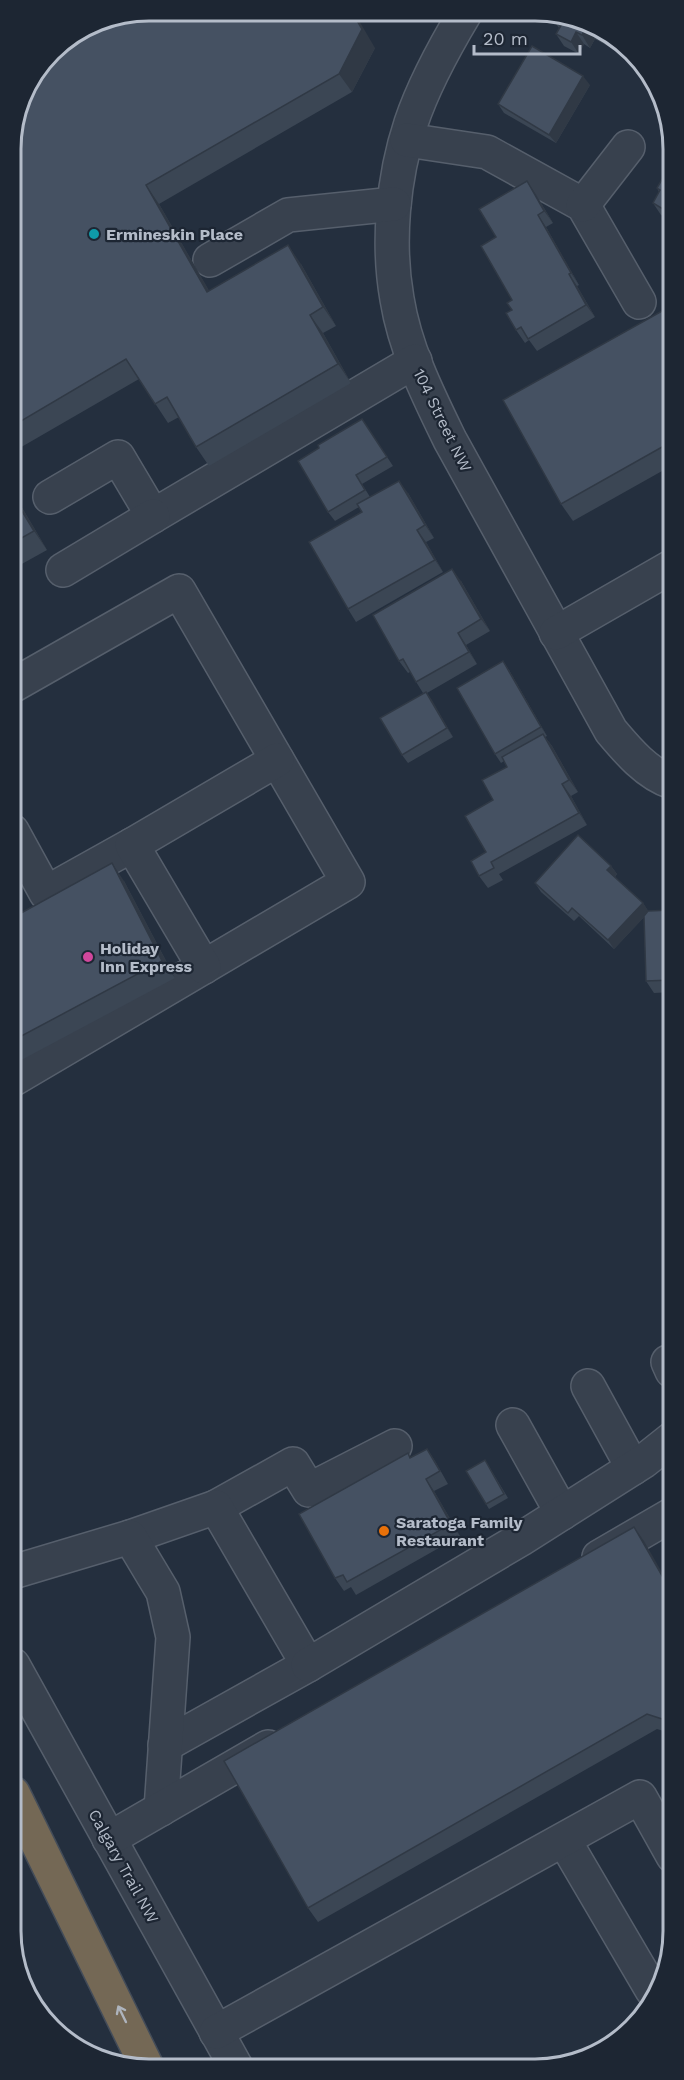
<svg xmlns="http://www.w3.org/2000/svg" width="684" height="2080" viewBox="0 0 684 2080" font-family="'Work Sans',sans-serif">
  <style>
    .lines { fill: none; stroke-linecap: round; stroke-linejoin: round }
    .minor-casing { stroke: #565f6c; stroke-width: 36 }
    .highway-casing { stroke: #434c59; stroke-width: 36 }
    .minor { stroke: #38414e; stroke-width: 33 }
    .highway { stroke: #746855; stroke-width: 33 }
    .wall { fill: #3b4654 }
    .shaded-wall { fill: #303945 }
    .building { fill: #455162; stroke: #303945; stroke-width: 1.5 }
    .oneway { stroke: #aeb4bd }
    .culture-dot { fill: #0f9aa8; stroke: #1d2633; stroke-width: 2 }
    .hotel-dot { fill: #d1479c; stroke: #1d2633; stroke-width: 2 }
    .food-dot { fill: #e8710a; stroke: #1d2633; stroke-width: 2 }
    .labels { text-anchor: middle; stroke-width: 4.5; stroke-linejoin: round; paint-order: stroke }
    .poi-label { font-size: 16px; font-weight: bold; fill: #b4bcc9; stroke: #1d2633; text-anchor: start }
    .street-label { font-size: 16px; fill: #b4bcc9; stroke: #1d2633 }
    .rim { fill: none; stroke: #b4bcc9; stroke-width: 3 }
  </style>
  <rect width="100%" height="100%" fill="#242f3e"/>
  <g class="lines">
    <g class="minor-casing">
      <g id="minor">
        <path d="M465,13C444,48 424,84 411,123C393,177 387,243 397,299C405,349 428,395 450,440L611,731C627,750 647,774 672,782"/>
        <polyline points="407,140 487,152 583,205 639,302"/>
        <polyline points="583,205 628,147"/>
        <polyline points="210,260 288,215 394,204"/>
        <polyline points="50,497 118,457 153,516 415,361"/>
        <polyline points="63,570 153,516"/>
        <polyline points="556,633 671,567"/>
        <polyline points="12,686 179,591 348,882 12,1080"/>
        <polyline points="12,831 46,893 132,845"/>
        <polyline points="204,967 132,845 277,760"/>
        <polyline points="668,1362 672,1371"/>
        <polyline points="588,1386 633,1468"/>
        <polyline points="513,1425 562,1513"/>
        <polyline points="216,1507 293,1464 309,1490 395,1446"/>
        <polyline points="130,1537 216,1507 308,1665 165,1745"/>
        <polyline points="599,1557 673,1514"/>
        <polyline points="13,1572 130,1537 163,1592 173,1637 161,1809"/>
        <polyline points="13,1665 236,2067"/>
        <polyline points="308,1665 521,1539 644,1461 673,1438"/>
        <polyline points="109,1839 268,1747"/>
        <polyline points="564,1840 652,1990"/>
        <polyline points="216,2032 640,1797 673,1856"/>
      </g>
    </g>
    <g class="highway-casing">
      <polyline id="highway" points="13,1793 147,2067"/>
    </g>
    <use href="#minor" class="minor"/>
    <use href="#highway" class="highway"/>
  </g>
  <g class="wall">
    <polygon points="562,13 633,51 639,63 595,39 590,48 584,44 579,54 564,46 556,34 559,28 550,15"/>
    <polygon points="375,48 352,92 159,204 209,291 301,264 336,326 323,333 351,383 209,466 196,447 179,417 168,423 139,379 11,453 11,140"/>
    <polygon points="590,85 556,143 504,113 498,104"/>
    <polygon points="671,164 671,221 661,215 653,203 659,192 657,188"/>
    <polygon points="535,193 553,223 546,227 579,285 577,286 595,317 537,351 529,340 525,343 516,330 512,310 512,300 496,237"/>
    <polygon points="671,306 671,466 573,521 561,504"/>
    <polygon points="368,428 393,466 362,484 370,497 408,493 434,538 426,542 443,572 356,622 348,609 362,512 359,507 335,521 328,512"/>
    <polygon points="11,489 47,550 11,570"/>
    <polygon points="461,581 490,631 466,645 477,664 427,693 453,737 408,763 402,755 423,693 410,672 408,673 399,661"/>
    <polygon points="503,661 509,670 547,736 545,737 552,746 578,792 571,796 587,825 499,874 503,880 488,888 479,876 486,852 493,800 507,767 504,761 501,763 495,754"/>
    <polygon points="611,866 617,874 615,877 643,903 648,911 672,910 672,992 654,993 646,981 644,917 614,949 579,916 574,921 541,892 535,883"/>
    <polygon points="124,881 175,978 12,1065 12,917"/>
    <polygon points="427,1449 435,1461 448,1484 434,1491 460,1536 356,1595 351,1587 344,1591 335,1578 411,1457"/>
    <polygon points="485,1460 508,1498 489,1509 486,1504"/>
    <polygon points="644,1541 673,1734 657,1729 318,1922 308,1908"/>
  </g>
  <g class="shaded-wall">
    <polygon points="352,12 354,12 375,48 352,92 339,74"/>
    <polygon points="586,27 595,39 590,48 582,35"/>
    <polygon points="576,32 584,44 579,54 571,42"/>
    <polygon points="583,76 590,85 556,143 549,135"/>
    <polygon points="527,181 535,193 553,223 544,211"/>
    <polygon points="146,185 159,204 221,311 207,292"/>
    <polygon points="538,215 546,227 579,285 571,273"/>
    <polygon points="288,245 301,264 336,326 323,307"/>
    <polygon points="569,274 577,286 595,317 586,305"/>
    <polygon points="310,315 323,333 351,383 338,364"/>
    <polygon points="399,481 408,493 434,538 425,525"/>
    <polygon points="11,489 47,550 34,531 11,493"/>
    <polygon points="417,530 426,542 443,572 435,560"/>
    <polygon points="452,569 461,581 490,631 481,619"/>
    <polygon points="458,633 466,645 477,664 469,652"/>
    <polygon points="503,661 509,670 547,736 541,727"/>
    <polygon points="426,692 432,700 453,737 447,728"/>
    <polygon points="543,734 552,746 578,792 569,780"/>
    <polygon points="562,784 571,796 587,825 579,813"/>
    <polygon points="112,863 124,881 175,978 162,961"/>
    <polygon points="611,866 617,874 613,879 607,870"/>
    <polygon points="643,903 649,912 614,949 608,940"/>
    <polygon points="426,1479 434,1491 460,1536 451,1524"/>
    <polygon points="634,1527 644,1541 673,1592 673,1595"/>
  </g>
  <g class="building">
    <polygon points="149,10 352,12 362,29 339,74 146,185 207,292 288,245 323,307 310,315 338,364 196,447 167,397 155,404 126,359 11,427 11,140 25,88 59,44 97,21"/>
    <polygon points="551,13 562,13 634,52 586,27 582,35 576,32 571,42 556,34 563,22 550,15"/>
    <polygon points="532,46 583,76 549,135 498,104"/>
    <polygon points="671,126 671,136 666,134"/>
    <polygon points="671,164 671,214 653,203 660,190 657,188"/>
    <polygon points="527,181 544,211 538,215 571,273 569,274 586,305 528,339 521,327 516,330 506,313 512,310 507,303 512,300 481,246 496,237 479,209"/>
    <polygon points="671,306 671,442 561,504 503,400"/>
    <polygon points="362,419 387,457 356,475 365,490 328,512 298,461 319,448 318,445"/>
    <polygon points="399,481 425,525 417,530 435,560 348,609 309,542 362,512 357,504"/>
    <polygon points="11,493 34,531 11,544"/>
    <polygon points="452,569 481,619 458,633 469,652 416,682 403,659 399,661 373,615"/>
    <polygon points="503,661 541,727 495,754 457,688"/>
    <polygon points="426,692 447,728 402,755 380,718"/>
    <polygon points="543,734 569,780 562,784 579,813 491,862 494,868 479,876 471,861 486,852 465,816 493,800 482,780 507,767 502,757"/>
    <polygon points="578,835 611,866 607,870 643,903 608,940 572,908 568,913 535,883"/>
    <polygon points="112,863 162,961 12,1041 12,918"/>
    <polygon points="672,910 672,980 646,981 644,916 648,911"/>
    <polygon points="427,1449 440,1471 426,1479 451,1524 347,1582 343,1575 335,1578 299,1514 408,1453 410,1458"/>
    <polygon points="485,1460 504,1494 486,1504 466,1471"/>
    <polygon points="634,1527 673,1595 673,1733 665,1720 647,1714 308,1908 224,1761"/>
  </g>
  <defs><path id="oneway-shaft" d="M-6 0H5M1.5-3L5.5 0L1.5 3" fill="none" stroke-width="1.6" stroke-linecap="round" stroke-linejoin="round" transform="scale(1.5)"/></defs>
  <use class="oneway" href="#oneway-shaft" transform="translate(122 2014) rotate(-116)"/>
  <circle class="culture-dot" cx="94" cy="234" r="6"/>
  <circle class="hotel-dot" cx="88" cy="957" r="6"/>
  <circle class="food-dot" cx="384" cy="1531" r="6"/>
  <g class="labels">
    <g class="poi-label">
      <text x="106" y="240">Ermineskin Place</text>
      <text x="100" y="954">Holiday<tspan x="100" dy="18">Inn Express</tspan></text>
      <text x="396" y="1528">Saratoga Family<tspan x="396" dy="18">Restaurant</tspan></text>
    </g>
    <g class="street-label">
      <text transform="translate(443 420) rotate(64)" y="6">104 Street NW</text>
      <text transform="translate(124 1866) rotate(61)" y="6">Calgary Trail NW</text>
    </g>
  </g>
  <path d="M0 0H684V2080H0ZM149 21H535A128 128 0 0 1 663 149V1931A128 128 0 0 1 535 2059H149A128 128 0 0 1 21 1931V149A128 128 0 0 1 149 21Z" fill="#1d2633" fill-rule="evenodd"/>
  <path class="rim" d="M149 21H535A128 128 0 0 1 663 149V1931A128 128 0 0 1 535 2059H149A128 128 0 0 1 21 1931V149A128 128 0 0 1 149 21Z"/>
  <path d="M474 45v9h106v-9" fill="none" stroke="#b4bcc9" stroke-width="3"/>
  <text x="483" y="45" font-size="18" fill="#b4bcc9" stroke="#1d2633" stroke-width="4.5" paint-order="stroke">20 m</text>
</svg>
